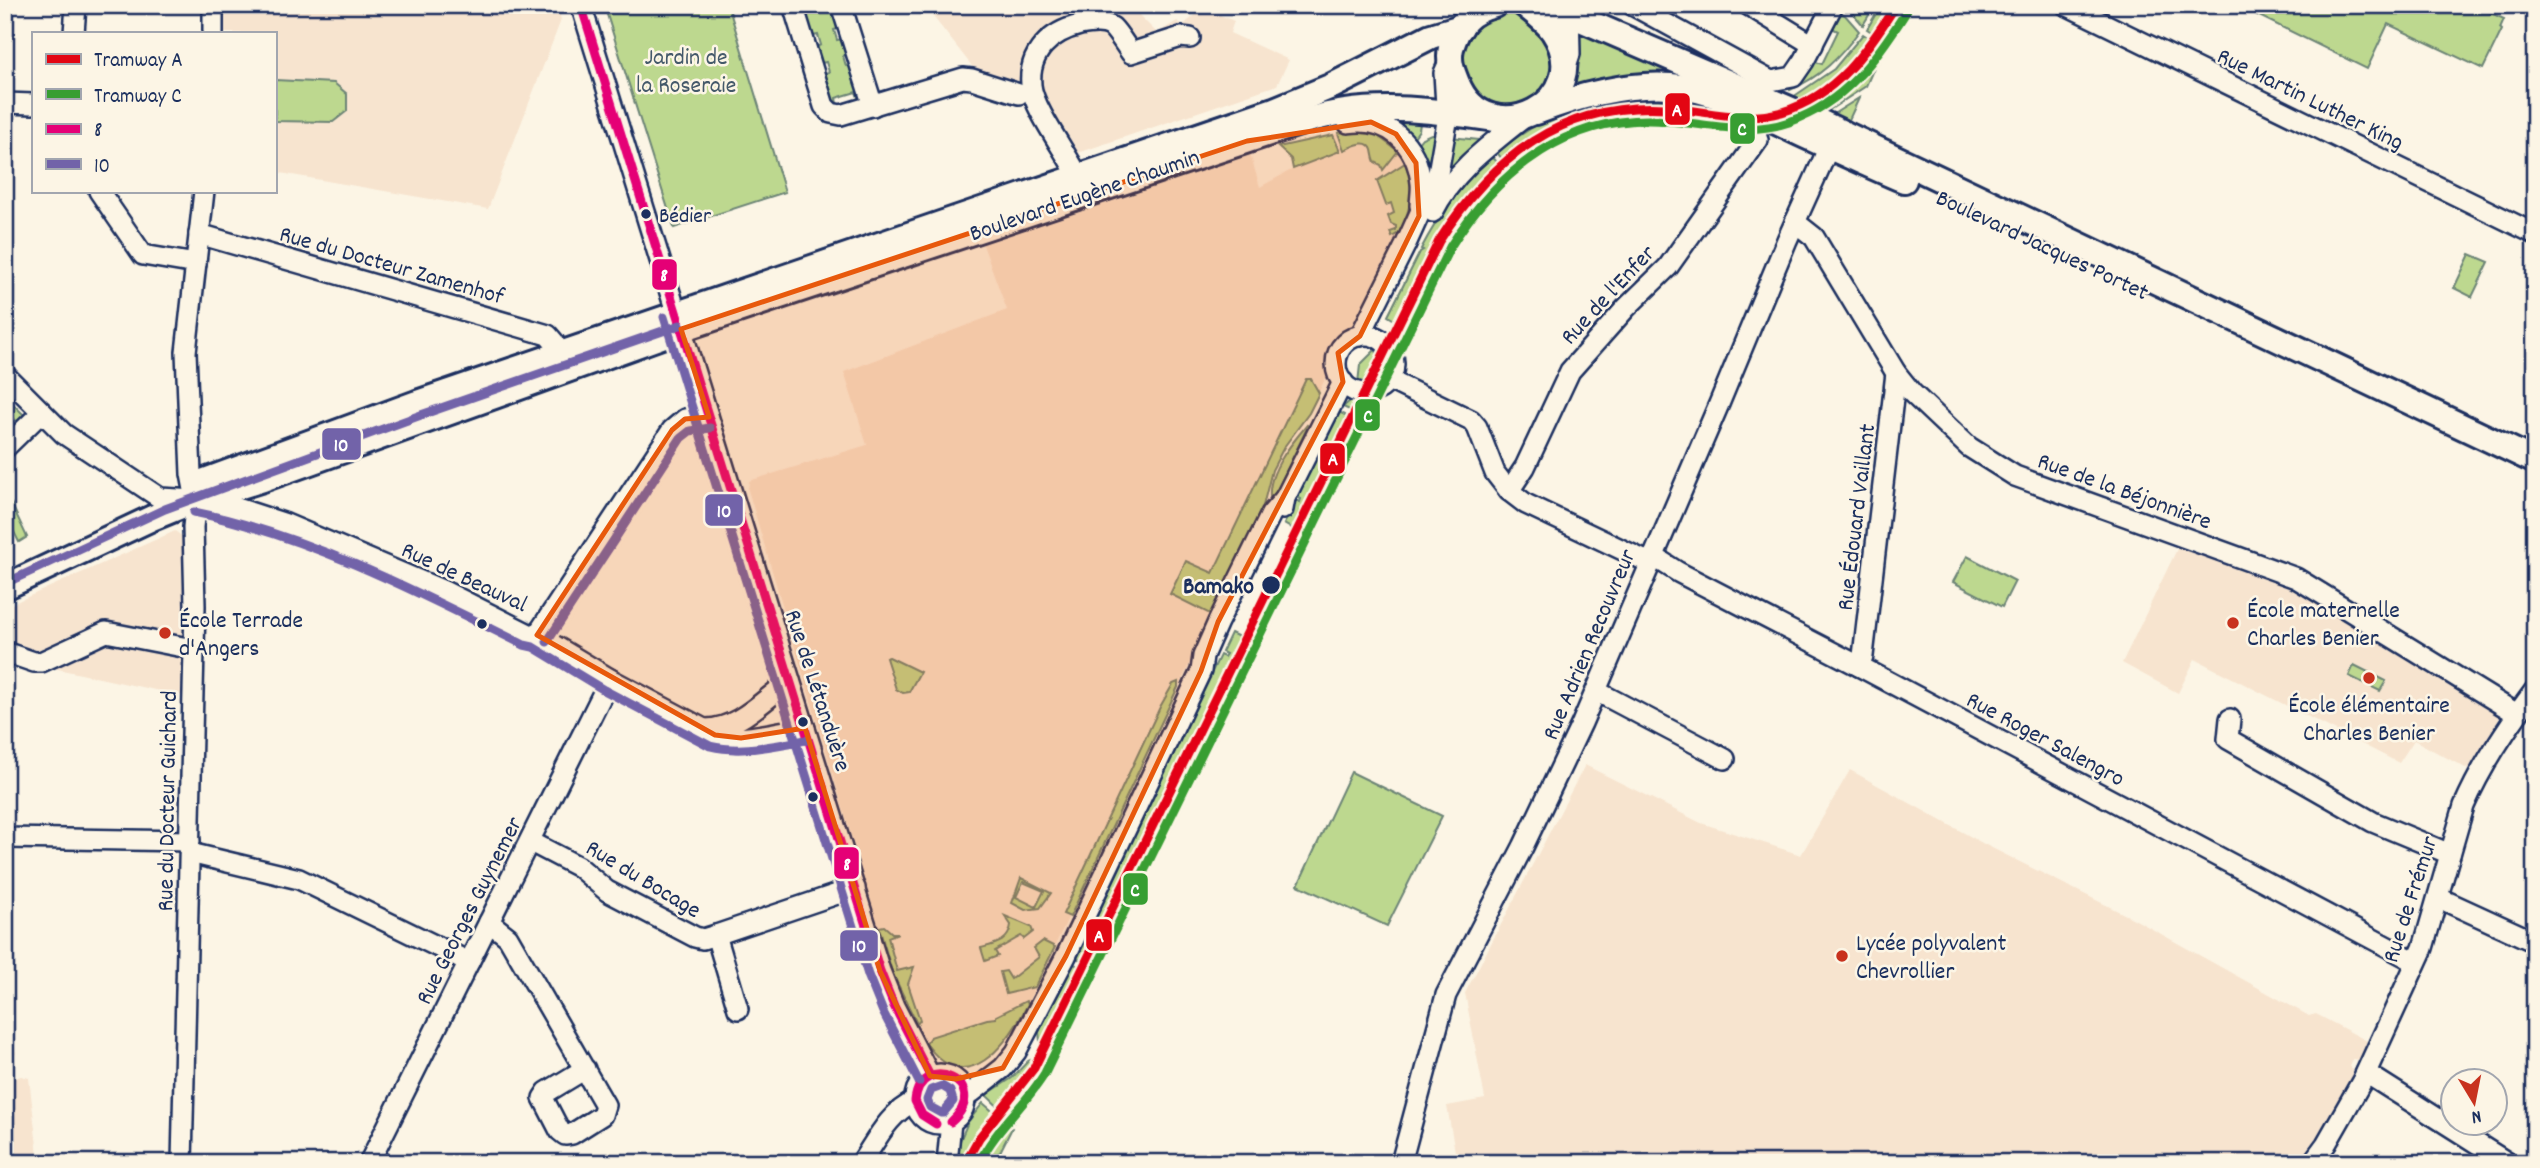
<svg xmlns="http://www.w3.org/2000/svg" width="2540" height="1168" viewBox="0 0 2540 1168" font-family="Dekko,sans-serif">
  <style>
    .built { fill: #f7e4cf }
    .green { fill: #bdd88f; stroke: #6c8476; stroke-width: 2; fill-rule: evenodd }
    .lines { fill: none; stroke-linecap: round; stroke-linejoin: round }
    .minor-casing { stroke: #1b2f5e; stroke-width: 24 }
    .major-casing { stroke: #1b2f5e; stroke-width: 30 }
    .minor { stroke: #fcf5e5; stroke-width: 19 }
    .major { stroke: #fcf5e5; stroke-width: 24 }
    .bus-1-casing { stroke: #fcf5e5; stroke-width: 14 }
    .bus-2-casing { stroke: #fcf5e5; stroke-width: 14 }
    .bus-1 { stroke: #e50076; stroke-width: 9 }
    .bus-2 { stroke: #7263a9; stroke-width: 9 }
    .tram-1-casing { stroke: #fcf5e5; stroke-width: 14 }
    .tram-2-casing { stroke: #fcf5e5; stroke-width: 14 }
    .tram-1 { stroke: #e30613; stroke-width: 9 }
    .tram-2 { stroke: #379e32; stroke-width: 9 }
    .marked { fill: #e8590c; fill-opacity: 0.2; stroke: #e8590c; stroke-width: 5; stroke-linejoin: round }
    .bus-dot { fill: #1b2f5e; stroke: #fcf5e5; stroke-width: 2.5 }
    .poi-dot { fill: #c8321e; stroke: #fcf5e5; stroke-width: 2.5 }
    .labels { text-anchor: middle; stroke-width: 5; stroke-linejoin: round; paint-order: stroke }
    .bus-label { font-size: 22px; fill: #1b2f5e; stroke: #fcf5e5; text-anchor: start }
    .park-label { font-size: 24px; fill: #44596a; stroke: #fcf5e5 }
    .street-label { font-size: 24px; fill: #1b2f5e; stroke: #fcf5e5 }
    .stop-label { font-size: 24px; font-weight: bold; fill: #1b2f5e; stroke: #fcf5e5; text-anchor: end }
    .poi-label { font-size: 24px; fill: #1b2f5e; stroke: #fcf5e5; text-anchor: start }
    .line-badge { stroke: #fcf5e5; stroke-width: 2.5 }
    .badge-label { font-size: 19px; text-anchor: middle; font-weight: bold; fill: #fff }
  </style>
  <rect width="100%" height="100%" fill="#fcf5e5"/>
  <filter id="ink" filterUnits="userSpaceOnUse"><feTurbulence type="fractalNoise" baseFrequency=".0143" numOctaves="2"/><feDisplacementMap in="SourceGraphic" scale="14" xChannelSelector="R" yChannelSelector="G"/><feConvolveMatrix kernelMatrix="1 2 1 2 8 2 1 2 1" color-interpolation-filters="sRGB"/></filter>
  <g filter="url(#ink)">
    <g class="built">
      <polygon points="225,5 557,5 561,20 488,209 275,172 275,33 225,33"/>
      <polygon points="924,5 1146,5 1137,13 1157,33 1177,21 1183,25 1204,8 1234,21 1230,33 1289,60 1277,85 1072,155 1040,98 975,70"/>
      <polygon points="1353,130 1386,140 1402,156 1410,175 1410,208 1408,216 1355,328 1325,379 1309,413 1284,447 1272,470 1261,514 1015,1029 1008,1040 989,1057 970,1067 950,1066 935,1055 926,1043 888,959 748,490 749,481 867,445 844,372 1007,310 982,242 1250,154 1260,187 1293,169 1291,159 1278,147"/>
      <polygon points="175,531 183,537 185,675 183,696 53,668 45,670 5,660 5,607"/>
      <polygon points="2179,545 2300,592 2492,709 2499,717 2498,726 2471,771 2414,740 2399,763 2195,659 2178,693 2122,663"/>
      <polygon points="1585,765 1701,823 1801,855 1850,770 1984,844 2134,919 2309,1016 2316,1014 2371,1043 2362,1060 2353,1059 2350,1067 2355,1074 2302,1163 1457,1163 1447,1106 1485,1099 1465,993"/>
      <polygon points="5,1015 16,1054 5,1057"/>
      <polygon points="21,1076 29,1078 39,1163 5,1163 5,1081"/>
    </g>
    <g class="green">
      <polygon points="604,5 728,5 785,192 674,228"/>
      <polygon points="801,5 808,7 838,5 844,27 834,30 837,40 847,38 852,53 843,56 846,66 855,63 864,95 860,103 856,92 836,98 838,109 836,109 820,74 829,72 826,62 817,64 812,48 821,45 818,35 809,37"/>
      <polygon points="1850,5 1875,5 1863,25 1849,9"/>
      <polygon points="1881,5 1903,5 1887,42 1867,29"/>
      <polygon points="2237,5 2474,5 2504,19 2500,28 2502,30 2483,69 2388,24 2367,69"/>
      <path d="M1500,11H1514L1535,19L1556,63L1542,95L1509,110C1456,89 1457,91 1464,34Z"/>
      <path d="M1836,11L1845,15L1859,31C1840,58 1820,77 1790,90L1788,84L1812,61L1822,64L1838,31L1828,26Z"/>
      <polygon points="1575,27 1701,76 1572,88"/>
      <polygon points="1863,34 1883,47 1866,86 1826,112 1793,97 1834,69"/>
      <polygon points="275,80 334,83 347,94 347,111 333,122 275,121"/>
      <polygon points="1639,94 1712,102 1710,119 1659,111 1624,113 1622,101"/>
      <polygon points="1859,98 1848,122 1832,115"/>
      <path d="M1616,102L1618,113C1576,121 1539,137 1505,163L1496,151L1539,123L1572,108Z"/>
      <polygon points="1377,117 1421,117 1419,130 1410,143"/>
      <path d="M1353,130L1375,134L1398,151L1383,170L1381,165L1375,162C1373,158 1373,154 1372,150C1367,137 1352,147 1344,150L1338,133Z"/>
      <polygon points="1431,134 1440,135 1428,183 1414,148 1422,138"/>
      <polygon points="1333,135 1340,151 1293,169 1291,159 1278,147"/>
      <polygon points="1450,137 1479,140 1481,143 1438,184"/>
      <path d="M1491,155L1501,167C1453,210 1429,267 1401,324L1388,316L1420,252L1423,250L1421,249C1440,212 1462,184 1491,155Z"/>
      <path d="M1405,163C1416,188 1411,208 1400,232L1392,237L1390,232L1396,230V226L1391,224L1388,216L1394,213L1391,203L1386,205L1377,181Z"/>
      <polygon points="2470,254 2489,262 2472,297 2454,288"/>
      <polygon points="1375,350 1384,361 1383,375 1372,384 1358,383 1360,365"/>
      <polygon points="1306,379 1311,379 1319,393 1309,413 1284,447 1272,470 1261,514 1212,615 1170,594 1186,561 1213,573"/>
      <polygon points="5,396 27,418 21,425 13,418 7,425 14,431 5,434"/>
      <polygon points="1351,400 1364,401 1358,414 1343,407"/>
      <polygon points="1339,412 1355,420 1300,533 1284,524 1296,500 1300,502 1301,499 1297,497"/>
      <path d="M1307,425L1308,426L1271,503C1264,476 1290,445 1307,425Z"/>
      <polygon points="5,503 11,503 27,537 19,542 5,514"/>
      <polygon points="1967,556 2015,581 2002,607 1953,582"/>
      <polygon points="1231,633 1247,641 1089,965 1075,957 1091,924 1095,923 1093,921 1220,655 1224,657 1226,654 1222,652"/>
      <polygon points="889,657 920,672 909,692 903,693 896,689 886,658"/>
      <polygon points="2354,665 2386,681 2380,691 2349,676"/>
      <polygon points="1178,682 1178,687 1070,917 1063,914 1160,707 1173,684"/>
      <polygon points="1351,772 1442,816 1387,926 1298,885"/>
      <path d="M1021,878L1051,893L1040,908L1025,910L1012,903ZM1023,882L1044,891L1036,907L1016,897Z"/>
      <path d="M1005,916L1031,927L1033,932L1024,939L1021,936L995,951L998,956L985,961L981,948C996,944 1009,942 1011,925Z"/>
      <polygon points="884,926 892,933 898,933 888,937 897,971 914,967 908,984 920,1020 917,1024 892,972 879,927"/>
      <polygon points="1043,941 1055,947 1035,987 1006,994 1000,972 1006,971 1011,979 1039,957 1034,948"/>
      <polygon points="1072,963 1087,970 1050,1048 1040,1041 1039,1032"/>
      <path d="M1026,1001L1028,1004C1008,1043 966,1102 926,1043L930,1037L987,1019L996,1018V1016Z"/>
      <polygon points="1039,1056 1045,1058 1014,1122 986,1095 1012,1078 1028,1061"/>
      <polygon points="983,1103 1012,1128 1000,1152 990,1163 953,1163 955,1143 959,1143 968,1122"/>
    </g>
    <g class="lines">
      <g class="minor-casing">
        <g id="minor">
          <polyline points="581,5 880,971 894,1006 930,1076"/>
          <polyline points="793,5 824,106 831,113 841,115 963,78 972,79 1019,94"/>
          <polyline points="841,5 873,106"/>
          <polyline points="1632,5 1771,81 1793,77 1804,61 1833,5"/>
          <polyline points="1748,5 1813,45"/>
          <polyline points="2066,5 2535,234"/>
          <polyline points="74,33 76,5"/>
          <polyline points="213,33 213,5"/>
          <polyline points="1566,66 1570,54 1569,5"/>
          <polyline points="5,103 33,104"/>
          <path d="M1348,123C1388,116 1417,144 1421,183C1422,190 1420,199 1420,206"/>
          <path d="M1078,176C1066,152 1033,108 1031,85C1028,52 1051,32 1080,25C1090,23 1104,21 1112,27C1119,34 1125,45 1131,53L1181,37L1190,38"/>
          <polyline points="99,191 143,255 196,264"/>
          <path d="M1433,212C1454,170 1491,144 1527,115"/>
          <polyline points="1795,222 1814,237 1896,373 1912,393 1969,447 2015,476 2296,578 2517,714"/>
          <polyline points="199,234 548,335 554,342 559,355"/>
          <circle cx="1365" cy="364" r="29"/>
          <polyline points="1360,336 1405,246 1438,173 1447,122 1444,73 1449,62"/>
          <path d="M5,375L64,434L160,498L196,500L231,506L286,524L444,591L529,634L537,635L610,679L715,735C744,743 776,731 805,728"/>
          <polyline points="1389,380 1471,420 1477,427 1495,473 1509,491 1526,504 1650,563"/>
          <polyline points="5,448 42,412"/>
          <polyline points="1509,491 1525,467 1570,371 1626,308 1668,267 1758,140"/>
          <polyline points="1283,509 1285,498 1343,382"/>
          <polyline points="1653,556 1678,572 1859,666 2416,962"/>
          <polyline points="537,635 672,430 685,419 708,416"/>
          <polyline points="5,652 34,662 41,662 106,632 193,649"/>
          <polyline points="1859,666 1863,656 1896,373"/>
          <polyline points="1596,691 1725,759"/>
          <polyline points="2230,719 2228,739 2373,822 2450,854"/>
          <path d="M704,729C738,730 764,699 790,681"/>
          <polyline points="5,838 190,841"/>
          <polyline points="531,842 579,867 607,891 695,937 703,939 716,935 855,888"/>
          <polyline points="190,853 299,879 469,962"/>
          <polyline points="2439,898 2535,942"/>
          <polyline points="489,922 508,937 605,1105 602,1115 572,1134 565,1135 560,1131 543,1098 547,1092 585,1069"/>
          <polyline points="716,935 738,1009"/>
          <polyline points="2366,1073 2508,1163"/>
          <circle cx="940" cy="1099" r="25"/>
          <polyline points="966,1097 1003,1068 1016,1052 1066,956 1201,671 1203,656 1218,622 1271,514 1285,498"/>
          <polyline points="182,1163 195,606 193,527 196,500 191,474 186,352 204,191"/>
          <polyline points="369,1163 610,679"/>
          <path d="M861,1163C877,1139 889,1113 915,1101"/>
          <polyline points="947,1163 951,1122"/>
          <polyline points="1401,1163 1446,995 1523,847 1582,723 1719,404 1787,240 1829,147"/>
          <path d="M2312,1163L2326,1144L2362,1081L2423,948L2464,806C2482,764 2508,726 2535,690"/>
        </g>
      </g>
      <g class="major-casing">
        <g id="major">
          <path d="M1494,5C1470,11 1458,24 1451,48C1448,61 1452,71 1457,83C1487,157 1600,102 1553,31C1546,21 1535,13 1525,5"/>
          <polyline points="1539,5 1569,14 1824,124 2535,461"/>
          <path d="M1536,112C1578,96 1625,83 1671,86C1719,89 1764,117 1806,136C1839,151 1871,166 1904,180"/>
          <polyline points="205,481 417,403 1274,110 1332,86 1431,36 1461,27"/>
          <path d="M5,587L152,518L196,500L263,479L681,329L1305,121C1367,101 1432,110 1496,119"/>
        </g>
      </g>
      <use href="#minor" class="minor"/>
      <use href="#major" class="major"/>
      <g class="bus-1-casing">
        <g id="bus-1">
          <polyline points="581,5 880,971 894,1006 930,1076"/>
          <path d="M936,1124L922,1115L915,1101C920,1050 995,1083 951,1122"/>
        </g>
      </g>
      <g class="bus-2-casing">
        <g id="bus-2">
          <polyline points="664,317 868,975 883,1012 919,1082"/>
          <path d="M194,512C307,535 420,593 524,645L533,647L604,690L710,746C743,754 774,745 807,740"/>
          <polyline points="10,581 165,509 421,415 680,325"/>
          <polyline points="547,642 681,438 690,431 710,428"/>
          <polyline points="941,1113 930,1107 927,1100 931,1090 942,1086 950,1091 953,1101 943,1113"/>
        </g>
      </g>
      <use href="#bus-1" class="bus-1"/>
      <use href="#bus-2" class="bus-2"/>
      <g class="tram-1-casing">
        <path id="tram-1" d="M965,1163L979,1138L1034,1068L1439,241C1492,158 1562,102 1666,108C1705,110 1742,123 1782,112C1836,96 1867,51 1896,5"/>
      </g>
      <g class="tram-2-casing">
        <path id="tram-2" d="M979,1163C995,1129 1026,1105 1045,1073L1450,247C1499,169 1571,112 1668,121C1709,124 1749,136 1789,122C1845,103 1876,59 1906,12"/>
      </g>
      <use href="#tram-1" class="tram-1"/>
      <use href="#tram-2" class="tram-2"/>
    </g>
  </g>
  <path class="marked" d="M1371,122L1396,134L1416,163L1419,216L1360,336L1338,353L1343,382L1218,622L1201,671L1066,956L1003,1068L956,1079L930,1076L880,971L805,728L741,738L715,735L537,635L672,430L685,419L709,417L681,329L1247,141Z"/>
  <g class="bus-dot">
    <circle cx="646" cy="214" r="6"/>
    <circle cx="1271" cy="585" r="10"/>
    <circle cx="482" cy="624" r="6"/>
    <circle cx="803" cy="722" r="6"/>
    <circle cx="813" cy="797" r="6"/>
  </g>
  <g class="poi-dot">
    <circle cx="2233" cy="623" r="7"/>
    <circle cx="165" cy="633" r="7"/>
    <circle cx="2369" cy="678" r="7"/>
    <circle cx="1842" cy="956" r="7"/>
  </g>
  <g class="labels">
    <g class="bus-label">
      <text x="659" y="222">Bédier</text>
    </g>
    <g class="park-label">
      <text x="686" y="64">Jardin de<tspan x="686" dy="28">la Roseraie</tspan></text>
    </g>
    <g class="street-label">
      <text transform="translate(2311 98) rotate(26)" y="8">Rue Martin Luther King</text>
      <text transform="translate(1084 194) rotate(-19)" y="8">Boulevard Eugène Chaumin</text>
      <text transform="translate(2043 244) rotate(25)" y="8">Boulevard Jacques Portet</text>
      <text transform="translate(392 264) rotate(16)" y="8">Rue du Docteur Zamenhof</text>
      <text transform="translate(1607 294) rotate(-47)" y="8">Rue de l'Enfer</text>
      <text transform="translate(2125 490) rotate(20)" y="8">Rue de la Béjonnière</text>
      <text transform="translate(1855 517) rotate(-83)" y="8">Rue Édouard Vaillant</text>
      <text transform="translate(465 576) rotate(25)" y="8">Rue de Beauval</text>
      <text transform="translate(1588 644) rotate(-67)" y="8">Rue Adrien Recouvreur</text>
      <text transform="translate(819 690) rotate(72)" y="8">Rue de Létanduère</text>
      <text transform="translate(2046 738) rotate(28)" y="8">Rue Roger Salengro</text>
      <text transform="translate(166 801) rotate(-89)" y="8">Rue du Docteur Guichard</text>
      <text transform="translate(644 878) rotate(31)" y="8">Rue du Bocage</text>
      <text transform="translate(2409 899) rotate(-72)" y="8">Rue de Frémur</text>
      <text transform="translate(468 910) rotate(-63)" y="8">Rue Georges Guynemer</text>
    </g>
    <g class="stop-label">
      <text x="1254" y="593">Bamako</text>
    </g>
    <g class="poi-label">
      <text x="2247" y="617">École maternelle<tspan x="2247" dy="28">Charles Benier</tspan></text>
      <text x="179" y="627">École Terrade<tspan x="179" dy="28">d'Angers</tspan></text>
      <text x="2369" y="712" text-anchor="middle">École élémentaire<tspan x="2369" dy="28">Charles Benier</tspan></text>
      <text x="1856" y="950">Lycée polyvalent<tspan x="1856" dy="28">Chevrollier</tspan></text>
    </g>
  </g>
  <g class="line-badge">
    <rect x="1664" y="92" width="27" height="34" rx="7" fill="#e30613"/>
    <rect x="1729" y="112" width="27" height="33" rx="7" fill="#379e32"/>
    <rect x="651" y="258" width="27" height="33" rx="7" fill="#e50076"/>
    <rect x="1354" y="398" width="27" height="34" rx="7" fill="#379e32"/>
    <rect x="321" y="427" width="41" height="34" rx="7" fill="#7263a9"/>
    <rect x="1319" y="442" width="27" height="33" rx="7" fill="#e30613"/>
    <rect x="704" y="493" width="40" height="34" rx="7" fill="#7263a9"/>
    <rect x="833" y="846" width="27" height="34" rx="7" fill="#e50076"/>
    <rect x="1122" y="872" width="27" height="34" rx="7" fill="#379e32"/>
    <rect x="1085" y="918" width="28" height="34" rx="7" fill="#e30613"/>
    <rect x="839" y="929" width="40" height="33" rx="7" fill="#7263a9"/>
  </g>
  <g class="badge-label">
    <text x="1677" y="116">A</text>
    <text x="1742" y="135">C</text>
    <text x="664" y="281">8</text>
    <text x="1368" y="422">C</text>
    <text x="341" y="451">10</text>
    <text x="1333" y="465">A</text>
    <text x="724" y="517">10</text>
    <text x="847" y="870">8</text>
    <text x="1135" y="896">C</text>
    <text x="1099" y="942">A</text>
    <text x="859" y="952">10</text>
  </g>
  <rect width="2540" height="1168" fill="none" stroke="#fcf5e5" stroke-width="28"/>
  <rect x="14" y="14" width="2512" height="1140" fill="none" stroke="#1b2f5e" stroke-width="2.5" filter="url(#ink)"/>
  <rect x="32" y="32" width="245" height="161" fill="#fcf5e5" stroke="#a2a6af" stroke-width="2"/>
  <rect x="46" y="54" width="35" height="10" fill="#e30613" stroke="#a2a6af" stroke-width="2"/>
  <text x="94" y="66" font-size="21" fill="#1b2f5e">Tramway A</text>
  <rect x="46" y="89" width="35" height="10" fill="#379e32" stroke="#a2a6af" stroke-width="2"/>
  <text x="94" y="102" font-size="21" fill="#1b2f5e">Tramway C</text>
  <rect x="46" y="124" width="35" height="10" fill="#e50076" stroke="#a2a6af" stroke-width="2"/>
  <text x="94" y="136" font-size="21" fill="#1b2f5e">8</text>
  <rect x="46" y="159" width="35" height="10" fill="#7263a9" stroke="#a2a6af" stroke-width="2"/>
  <text x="94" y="172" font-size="21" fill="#1b2f5e">10</text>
  <g transform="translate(2474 1102) rotate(170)"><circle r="33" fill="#fcf5e5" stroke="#a2a6af" stroke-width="2"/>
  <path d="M0-5L12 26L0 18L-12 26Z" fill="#c8321e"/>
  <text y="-10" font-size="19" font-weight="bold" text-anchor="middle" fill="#1b2f5e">N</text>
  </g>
</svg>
